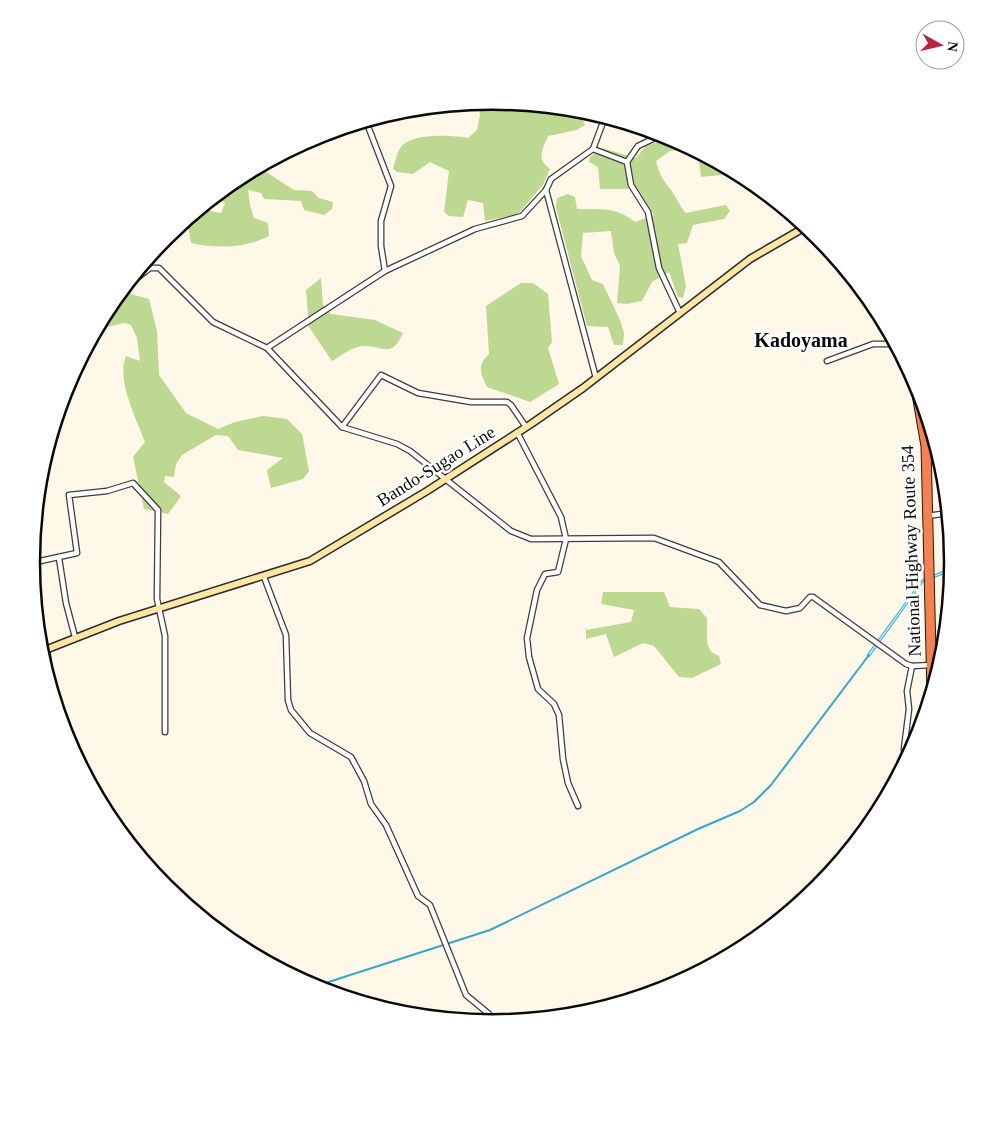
<svg xmlns="http://www.w3.org/2000/svg" width="985" height="1124" viewBox="0 0 985 1124" font-family="'Times New Roman',serif">
  <style>
    .forest { fill: #bdd991 }
    .water { fill: #ace6f7; stroke: #32a8ce }
    .lines { fill: none; stroke-linecap: round; stroke-linejoin: round }
    .stream { stroke: #32a8ce; stroke-width: 2 }
    .street-casing { stroke: #3d3d3d; stroke-width: 7 }
    .secondary-casing { stroke: #2c2c2c; stroke-width: 9 }
    .highway-casing { stroke: #1b1b1b; stroke-width: 11 }
    .street { stroke: #fff; stroke-width: 4.5 }
    .secondary { stroke: #ffe7a3; stroke-width: 6 }
    .highway { stroke: #f6814e; stroke-width: 9 }
    .labels { text-anchor: middle; stroke-width: 5; stroke-linejoin: round; paint-order: stroke }
    .street-label { font-size: 18px; fill: #0a0a0a; stroke: #fff }
    .quarter-label { font-size: 20px; font-weight: bold; fill: #0a0a0a; stroke: #fff }
    .rim { fill: none; stroke: #0a0a0a; stroke-width: 2.5 }
  </style>
  <rect width="100%" height="100%" fill="#fff7e8"/>
  <g class="forest">
    <path d="M493,101L578,109L585,125L577,130L548,136C542,151 536,158 550,169L543,185L518,214L485,221L483,203L468,200L463,217L449,216L444,212L449,171L430,162L413,174L397,172L393,169C395,162 397,152 401,147C412,133 452,135 468,138L477,130L480,115L478,102Z"/>
    <path d="M672,137L693,149L670,151L656,161C660,177 664,180 673,193C678,200 680,207 686,213L726,205L730,211L724,219L693,225L687,243L678,244L686,286L683,298L678,297L669,272L652,282L642,301L627,304L617,303L620,266L614,253L611,231L583,233L581,256L592,280L603,284L620,320L624,333L623,345H614L608,327L587,326L556,208L557,198L568,194L575,197L577,209C600,209 617,207 635,222L654,215L637,189H600L598,167L589,162L590,157L602,148L636,158L646,146Z"/>
    <polygon points="698,151 749,179 752,181 742,184 722,175 701,177"/>
    <path d="M251,170L266,172L294,190L312,191L319,198L333,202L332,209L324,215L304,210L301,201L264,199L261,193L248,190L250,205L254,218L268,223L269,236C246,248 216,249 191,243L187,219L200,209L221,213L225,203L220,197L214,196L236,178Z"/>
    <path d="M321,278L323,305L331,314L375,320L403,333C391,359 385,346 364,346C352,346 341,356 332,361L309,327L306,290Z"/>
    <path d="M521,283H533L548,294L552,342L548,348L559,384L530,402L487,387C480,373 477,365 489,354L486,306Z"/>
    <path d="M123,288L127,293L149,299L157,331L159,375L186,413L218,429L235,422L263,416L287,419L302,434L309,471L303,479L271,488L267,470L283,458L238,450L228,436L216,435L182,455L176,464L174,477L165,476L164,482L181,496L168,514L144,509L133,457L145,442C136,418 116,379 126,356L140,361L137,338L131,325L124,323L96,330L109,306Z"/>
    <polygon points="603,592 664,592 670,607 699,609 707,618 707,643 711,652 719,656 721,664 692,678 679,677 654,646 643,643 614,657 606,634 586,639 586,630 631,622 634,610 601,604"/>
  </g>
  <polygon class="water" points="953,567 953,570 923,582 869,657 867,655 922,580"/>
  <g class="lines">
    <polyline class="stream" points="313,987 490,930 698,829 740,811 754,802 771,785 869,655"/>
    <g class="street-casing">
      <g id="street">
        <polyline points="366,121 391,186 381,221 381,246 385,271"/>
        <polyline points="657,137 638,146 627,162 631,185 648,212 659,268 680,313"/>
        <polyline points="593,149 627,162"/>
        <polyline points="546,190 596,378"/>
        <polyline points="123,289 150,268 159,268 213,322 267,348 342,427 397,444 410,451 511,531 531,539 654,538 719,562 760,605 786,611 800,608 810,597 813,597 906,664 912,666 931,665"/>
        <polyline points="267,348 385,271 475,229 522,216 546,190 551,179 593,149 605,117"/>
        <polyline points="827,361 873,344 896,344"/>
        <polyline points="342,427 381,375 418,393 471,402 507,402 511,405 526,427"/>
        <polyline points="517,432 561,517 566,539 558,572 545,574 537,590 527,638 529,657 538,689 554,704 559,715 563,759 568,783 578,806"/>
        <polyline points="927,516 949,513"/>
        <polyline points="59,558 66,603 75,637"/>
        <polyline points="31,563 77,553 69,495 107,491 133,483 158,510 157,599 165,636 165,732"/>
        <polyline points="264,577 286,635 288,700 291,710 310,733 351,757 364,781 371,804 386,825 418,896 430,905 466,995 489,1014 490,1023"/>
        <polyline points="47,649 51,689"/>
        <polyline points="906,762 904,749 909,709 907,691 912,666"/>
      </g>
    </g>
    <g class="secondary-casing">
      <polyline id="secondary" points="40,652 119,621 310,561 427,491 531,424 583,388 750,259 807,226"/>
    </g>
    <g class="highway-casing">
      <polyline id="highway" points="914,377 926,446 932,694"/>
    </g>
    <use href="#street" class="street"/>
    <use href="#secondary" class="secondary"/>
    <use href="#highway" class="highway"/>
  </g>
  <g class="labels">
    <g class="street-label">
      <text transform="translate(436 466) rotate(-32)" y="6">Bando-Sugao Line</text>
      <text transform="translate(911 551) rotate(-92)" y="6">National Highway Route 354</text>
    </g>
    <g class="quarter-label">
      <text x="801" y="347">Kadoyama</text>
    </g>
  </g>
  <path d="M0 0H985V1124H0ZM40 562a452 452 0 1 1 904 0a452 452 0 1 1-904 0Z" fill="#fff" fill-rule="evenodd"/>
  <path class="rim" d="M40 562a452 452 0 1 1 904 0a452 452 0 1 1-904 0Z"/>
  <g transform="translate(940 45) rotate(98)"><circle r="24" fill="#ffffff" stroke="#9d9d9d"/>
  <path d="M0-4L9 19L0 12L-9 19Z" fill="#bb2240"/>
  <text y="-8" font-size="14" font-weight="bold" text-anchor="middle" fill="#0a0a0a">N</text>
  </g>
</svg>
